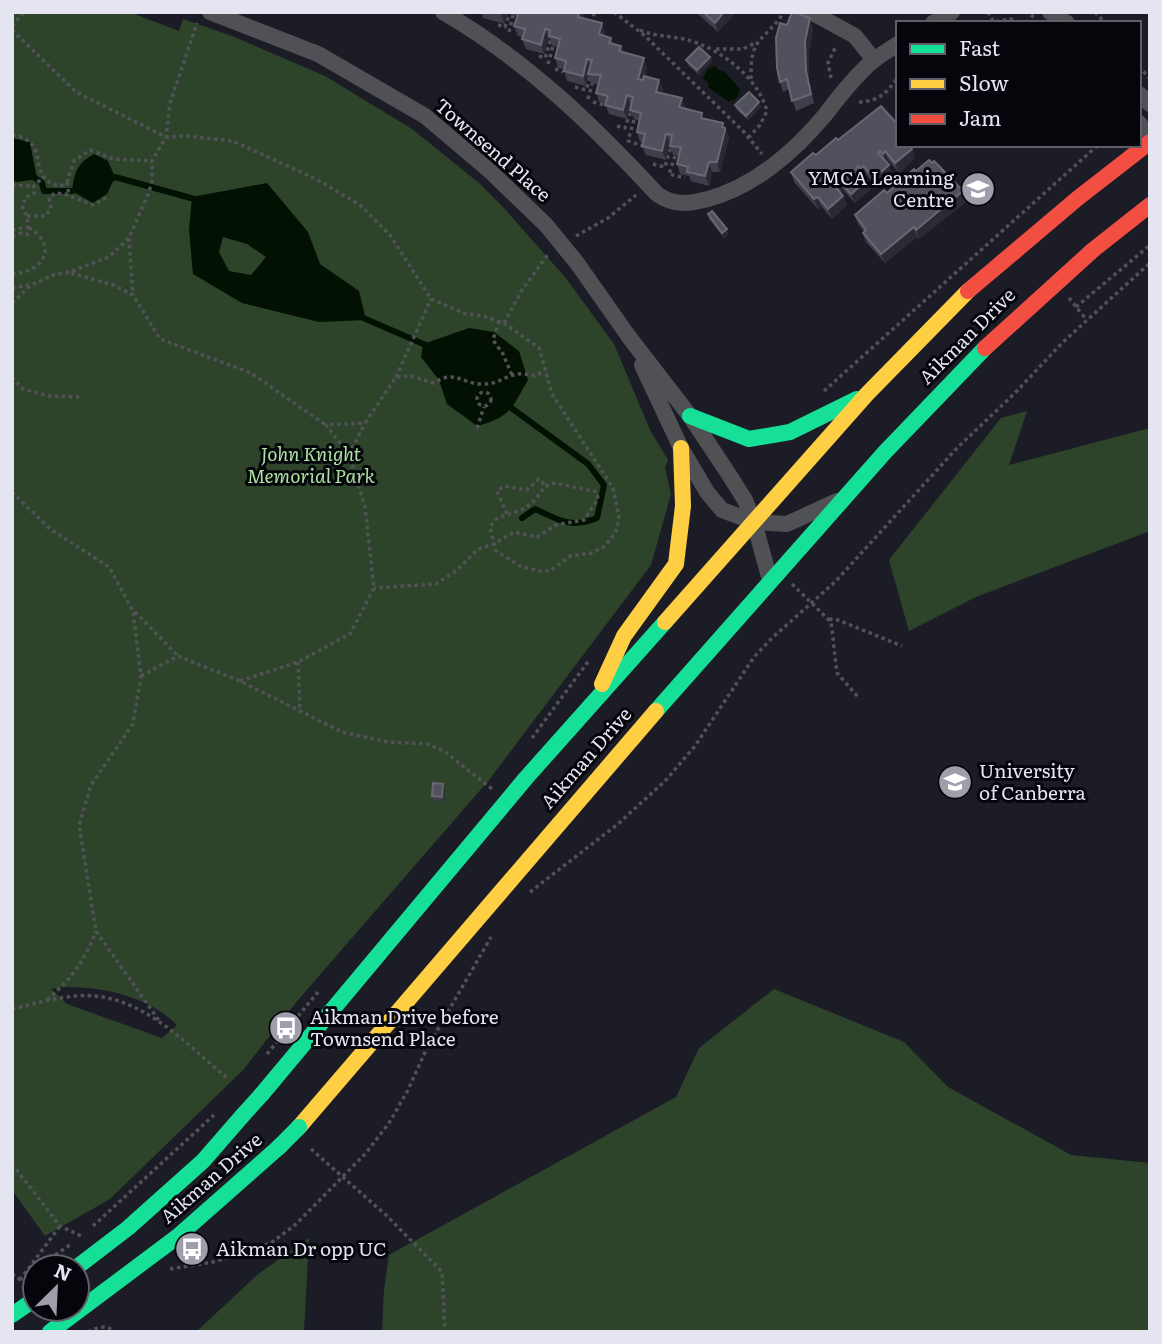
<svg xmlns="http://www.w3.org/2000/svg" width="1162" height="1344" viewBox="0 0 1162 1344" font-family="Literata,serif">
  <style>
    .green { fill: #2d442a; fill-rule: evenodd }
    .water { fill: #031103; fill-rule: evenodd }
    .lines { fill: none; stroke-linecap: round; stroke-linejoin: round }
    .stream { stroke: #031103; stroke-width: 6 }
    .path { stroke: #525256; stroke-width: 3.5; stroke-dasharray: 3.5 3.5; stroke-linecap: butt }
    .street { stroke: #505155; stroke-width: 16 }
    .fast { stroke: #16e098; stroke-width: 16 }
    .slow { stroke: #ffcf43; stroke-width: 16 }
    .jam { stroke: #f24e42; stroke-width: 16 }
    .fast-bridge { stroke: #16e098; stroke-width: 16 }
    .wall { fill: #3f3f4b }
    .shaded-wall { fill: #2a2a35 }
    .building { fill: #51515d; stroke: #686874; stroke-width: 2 }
    .labels { text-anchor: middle; stroke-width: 6; stroke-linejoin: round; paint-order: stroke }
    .street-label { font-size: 19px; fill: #e4e5f1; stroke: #05050c }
    .poi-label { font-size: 19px; fill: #e4e5f1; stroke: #05050c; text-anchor: start }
    .park-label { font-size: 19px; font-style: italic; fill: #ace2a0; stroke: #05050c }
  </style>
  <rect width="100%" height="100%" fill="#1c1c26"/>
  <g class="green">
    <path d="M12,12H129L179,31L183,19L232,36L325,76L412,129L479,183L503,207L565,277L614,344L650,430L668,460L665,468L671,494L651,565L489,780L298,1000L243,1070L110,1199L45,1236L12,1190ZM64,987C104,987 148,996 177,1025L162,1038L67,1004L51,989Z"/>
    <polygon points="1027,411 1009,465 1150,428 1150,531 976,597 909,631 889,560 1001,418"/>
    <polygon points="774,989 904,1042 948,1087 1071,1155 1150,1163 1150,1332 382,1332 384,1290 389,1255 676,1097 699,1048"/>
    <polygon points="309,1238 304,1332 196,1332 257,1275"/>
  </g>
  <g class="water">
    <polygon points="715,66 721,72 723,70 740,89 737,98 729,102 708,87 709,84 703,78 708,69"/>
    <polygon points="12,138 30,142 37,179 17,182 12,180"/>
    <path d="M94,154L108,161L115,177L107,194L93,203L72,191C74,173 77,163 94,154Z"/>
    <path d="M267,183L308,232L320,264L359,291L366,320L319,322L242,303L193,274L189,230L192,197ZM223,237L247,244L266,257L251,275L229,271L219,252Z"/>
    <path d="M469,328L494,332L519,351L528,380C511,409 511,417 477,426L447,404L439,380L421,357L423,344Z"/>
  </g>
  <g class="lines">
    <g class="stream">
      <polyline points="31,175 42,183 44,191 72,191 78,188"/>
      <polyline points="108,181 115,177 198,200"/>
      <polyline points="361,317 428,346"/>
      <path d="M506,404L588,464L604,485L597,518C570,529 560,520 535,509L522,518"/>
    </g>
    <g class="path">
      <polyline points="614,12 644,35 744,132 762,154"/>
      <polyline points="988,12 993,21"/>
      <polyline points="1095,12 1105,23"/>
      <polyline points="593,16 595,12"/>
      <polyline points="989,23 1010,19 1022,23"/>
      <polyline points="1027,23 1034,14"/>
      <polyline points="498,25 505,27 510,12"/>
      <polyline points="12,26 24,12"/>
      <path d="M12,30L76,92L166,137L187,136L233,141L316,179L360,205L390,235L431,299L466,314L483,316L504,323L539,348L552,394L613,488L619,517L616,532L605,546L592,553L570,556L550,571H539L520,566L496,551L490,528L494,520C521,508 527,514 545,486L556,483L597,492L598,499L584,520L556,525L537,537L514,532L494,544L478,549L456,571L436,584L374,588"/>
      <path d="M640,30C656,37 672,36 688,40C720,49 758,77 767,111L760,125L749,137"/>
      <polyline points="509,32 513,15"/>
      <polyline points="716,49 743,49 755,43"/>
      <polyline points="539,56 545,58 551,39"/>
      <polyline points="548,64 553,46"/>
      <polyline points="1139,66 1149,78"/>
      <polyline points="555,69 563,72"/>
      <polyline points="831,78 828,63 836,46"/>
      <path d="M751,79C750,34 764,43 784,12"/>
      <polyline points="575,87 586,90 590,78"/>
      <polyline points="588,99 592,84"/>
      <polyline points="593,102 604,105"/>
      <path d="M859,102C879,101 887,93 898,77"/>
      <polyline points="634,120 628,141 643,146"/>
      <polyline points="617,126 625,128 632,107"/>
      <path d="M12,135C55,142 22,179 61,186L67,182L74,161L90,150L113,159L152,161"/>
      <polyline points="989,145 990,147"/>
      <polyline points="675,156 669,174 685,178"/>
      <polyline points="653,164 665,167 671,146"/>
      <polyline points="67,182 69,196"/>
      <polyline points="12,185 34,186"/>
      <polyline points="27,216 45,216 51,209 49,198 55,193 65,194 93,205 107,197"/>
      <polyline points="12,230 28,227 27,216 22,206 26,197 34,194 34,186 42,178"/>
      <polyline points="12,236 22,233 30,235"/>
      <polyline points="576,236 608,218 636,195"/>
      <polyline points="129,238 133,295"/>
      <polyline points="71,273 113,285 133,295 160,339 251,373 326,425"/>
      <path d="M12,274C44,272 59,246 28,227"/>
      <polyline points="12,288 29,285"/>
      <polyline points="1069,298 1086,319"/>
      <polyline points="12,303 31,285 53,275 69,272 109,257 129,238 149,192 152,181 152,161 166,137 170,103 197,23"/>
      <polyline points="1076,307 1150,245"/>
      <polyline points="499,321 493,340 503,354 512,375"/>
      <polyline points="504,323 522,290 549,253"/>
      <polyline points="12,377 23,389 49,396 79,397"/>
      <polyline points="396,377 431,299"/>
      <polyline points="824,391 1098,145"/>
      <circle cx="484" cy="399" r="7"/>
      <polyline points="477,428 484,407"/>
      <polyline points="349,455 365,423"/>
      <polyline points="12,492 50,529 109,567 133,611 141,676 133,724 91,785 79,825 96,931 160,1022"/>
      <polyline points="507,514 497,491 504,486 527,490 539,479 545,485"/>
      <polyline points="792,584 831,622 837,673 859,698"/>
      <polyline points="135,612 178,656"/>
      <polyline points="829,619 838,620 902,646"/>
      <polyline points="298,662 300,709"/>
      <polyline points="141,676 178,656 240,681 342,732 388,742 427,744 444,751 492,789"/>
      <path d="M240,681L298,662L350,634L374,588L365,507L349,455L326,425L365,423L396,377L411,376L434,383C455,369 462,384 482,384C504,385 508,368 535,376L545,371"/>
      <polyline points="532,738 590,659"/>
      <polyline points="530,892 618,824 665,781 695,746 754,657 772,638 835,582 957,448 1014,394 1063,342 1150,263"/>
      <path d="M47,1000C72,978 84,962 96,931"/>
      <path d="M12,1009C33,1004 54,998 76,996C138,990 185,1043 228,1079"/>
      <polyline points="267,1054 318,992"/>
      <polyline points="311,1149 387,1216 442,1272 445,1332"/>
      <polyline points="12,1164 60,1226 81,1236"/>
      <polyline points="93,1226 214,1115"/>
      <polyline points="38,1267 71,1244"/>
      <polyline points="170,1269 213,1262 271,1243 295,1225 366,1153 389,1123 408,1090 426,1050 491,937"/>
      <polyline points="12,1274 22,1281"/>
      <polyline points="25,1277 35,1269"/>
      <polyline points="20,1280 60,1226"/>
      <path d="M88,1332C98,1327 106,1324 115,1332"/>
    </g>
    <g class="street">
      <polyline points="210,12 318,54 425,116 491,172 546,225 577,263 629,337 690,416 728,473 745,500 754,522 770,580"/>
      <path d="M443,12C526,60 593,125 657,194C674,206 689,204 708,199C754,187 795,151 825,115C837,99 849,84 863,70C873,59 886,52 898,44"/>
      <polyline points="811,12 855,36 874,60"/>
      <polyline points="1050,12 1067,23"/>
      <polyline points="933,23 952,12"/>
      <polyline points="1139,94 1150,104"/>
      <polyline points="1139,123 1150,138"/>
      <polyline points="642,365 681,448 707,492 722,510 754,522 787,524 837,501"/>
    </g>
    <g class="fast">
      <polyline points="690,416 749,439 790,432 857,399"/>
      <polyline points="656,711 885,452 985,348"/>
      <polyline points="262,1094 526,778 665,622"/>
      <polyline points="77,1267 128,1228 203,1161 243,1115"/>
      <polyline points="12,1315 35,1299"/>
      <polyline points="50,1332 177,1237 279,1147"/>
    </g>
    <g class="slow">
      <polyline points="665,622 867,394 968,291"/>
      <polyline points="602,684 624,636 676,564 683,506 681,448"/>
      <polyline points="299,1127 656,711"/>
    </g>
    <g class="jam">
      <polyline points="968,291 1078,198 1150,142"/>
      <polyline points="985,348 1093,250 1150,205"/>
    </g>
    <g class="fast-bridge">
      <polyline points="243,1115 262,1094"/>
      <polyline points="279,1147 299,1127"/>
    </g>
  </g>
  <g class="wall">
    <polygon points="481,12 508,12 505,24 483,18"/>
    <polygon points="510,12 583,12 584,16 584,19 602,23 605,33 604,36 611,38 613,44 621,46 623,52 647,67 645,76 659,80 663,89 662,93 685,108 704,119 723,123 729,138 720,172 712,172 709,186 691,181 689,176 680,174 677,164 679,156 673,155 670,146 670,143 666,160 646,155 642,146 643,142 640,142 637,132 639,121 634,119 630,110 631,105 627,119 609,114 605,104 599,102 596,93 598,84 591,84 588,77 586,86 567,81 564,71 564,69 558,68 555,58 558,47 552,46 550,39 549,38 544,54 526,49 522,39 523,37 518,36 514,26 517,17 511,15"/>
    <polygon points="696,12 736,12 718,32"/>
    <polygon points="787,25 813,28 809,51 809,81 814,103 796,111 789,89 783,92 780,82"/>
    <polygon points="710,57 712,61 699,75 688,65 686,60"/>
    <polygon points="735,105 761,107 748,120 737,110"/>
    <polygon points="838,140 898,145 912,149 915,158 899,173 889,161 887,162 893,175 877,188 867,175 864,178 870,190 855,203 844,191 841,193 843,196 847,205 832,219 821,206 818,209 794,182 791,172"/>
    <polygon points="932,163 963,191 967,201 919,239 917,237 885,263 866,242 863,233 864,232 858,224 855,215 916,171"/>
    <polygon points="708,214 728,234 724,238 709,219"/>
    <polygon points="443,784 445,789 444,801 434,801 432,796"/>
  </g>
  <g class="shaded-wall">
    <polygon points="502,12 508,12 505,24 501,15"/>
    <polygon points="579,12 583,12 584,16 581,27 578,17"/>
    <polygon points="724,12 736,12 718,32 715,23"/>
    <polygon points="810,18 813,28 809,51 809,81 814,103 806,71 805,41"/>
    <polygon points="602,23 605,33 602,44 599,34"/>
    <polygon points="545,29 549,38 544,54 541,45"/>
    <polygon points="710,57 712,61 699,75 697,70"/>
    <polygon points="644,58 647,67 641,89 638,79"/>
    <polygon points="587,59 591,68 588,74 588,77 586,86 583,76"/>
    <polygon points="659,80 663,89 660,101 656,92"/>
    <polygon points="627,95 631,105 627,119 623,110"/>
    <polygon points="682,98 685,108 683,116 679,107"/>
    <polygon points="759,102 761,107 748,120 746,116"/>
    <polygon points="723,123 729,138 720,172 717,162"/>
    <polygon points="666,134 670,143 666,160 662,151"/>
    <polygon points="912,149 915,158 899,173 895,163"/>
    <polygon points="885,151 889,161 886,163 883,154"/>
    <polygon points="709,162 712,172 709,186 705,176"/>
    <polygon points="889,165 893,175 877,188 874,178"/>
    <polygon points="863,166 867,175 864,178 860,169"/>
    <polygon points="866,181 870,190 855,203 851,194"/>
    <polygon points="840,182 844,191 841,193 838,184"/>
    <polygon points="963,191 967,201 919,239 916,230"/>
    <polygon points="843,196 847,205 832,219 828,209"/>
    <polygon points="818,197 821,206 818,209 814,199"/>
    <polygon points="914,227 917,237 885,263 881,254"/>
    <polygon points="727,229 728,234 724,238 722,233"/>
    <polygon points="443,784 445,789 444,801 442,797"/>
  </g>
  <g class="building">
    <polygon points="519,12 579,12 578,17 602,23 599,34 611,38 609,43 621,46 619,51 644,58 638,79 643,80 644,76 659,80 656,92 682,98 679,107 702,113 701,118 723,123 722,127 725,128 725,130 717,162 709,162 705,176 687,172 688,167 677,164 681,147 670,146 672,135 666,134 662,151 642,146 645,134 637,132 641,113 630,110 633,97 627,95 623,110 605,105 608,96 596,93 601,75 588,74 592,60 587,59 583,76 564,71 566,61 555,58 560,39 549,36 550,30 545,29 541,45 522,39 525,29 514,26"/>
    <polygon points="703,12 724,12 715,23"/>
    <polygon points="792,12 795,12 810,18 805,41 806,71 811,94 792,101 787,79 780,82 777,68 776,38 780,23 787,25"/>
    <polygon points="699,47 710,57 697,70 686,60"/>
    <polygon points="749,92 759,102 746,116 735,105"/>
    <polygon points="881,106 898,125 898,145 909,145 912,149 895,163 885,151 883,154 880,151 878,153 889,165 874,178 863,166 860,169 858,166 856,168 866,181 851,194 840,182 838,184 835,181 832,183 843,196 828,209 818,197 814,199 791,172 813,153 816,155 836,138 838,140"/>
    <polygon points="929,160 932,163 934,161 963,191 916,230 914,227 881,254 863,233 866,230 855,215 884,190 887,193 914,169 916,171"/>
    <polygon points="712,211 727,229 722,233 708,214"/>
    <polygon points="433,783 443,784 442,797 432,796"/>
  </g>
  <defs>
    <g id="school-disc" transform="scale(1.75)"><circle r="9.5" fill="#9e9faa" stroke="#05050c"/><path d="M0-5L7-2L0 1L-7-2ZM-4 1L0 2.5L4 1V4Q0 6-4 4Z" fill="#fff"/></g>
    <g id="university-disc" transform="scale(1.75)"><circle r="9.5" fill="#9e9faa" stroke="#05050c"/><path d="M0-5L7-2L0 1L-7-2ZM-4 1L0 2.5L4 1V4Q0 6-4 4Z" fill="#fff"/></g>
    <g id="bus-disc" transform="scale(1.75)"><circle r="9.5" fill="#9e9faa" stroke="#05050c"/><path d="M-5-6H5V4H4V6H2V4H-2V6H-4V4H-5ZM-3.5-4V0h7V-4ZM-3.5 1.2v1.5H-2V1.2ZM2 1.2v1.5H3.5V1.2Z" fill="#fff"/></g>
  </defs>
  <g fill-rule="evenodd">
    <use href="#school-disc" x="978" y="189"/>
    <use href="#university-disc" x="955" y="782"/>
    <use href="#bus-disc" x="286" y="1028"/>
    <use href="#bus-disc" x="192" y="1249"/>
  </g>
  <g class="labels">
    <g class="street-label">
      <text transform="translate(493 150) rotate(41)" y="7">Townsend Place</text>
      <text transform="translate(967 336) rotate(-45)" y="7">Aikman Drive</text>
      <text transform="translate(586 758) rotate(-49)" y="7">Aikman Drive</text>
      <text transform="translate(211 1178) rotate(-41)" y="7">Aikman Drive</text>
    </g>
    <g class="poi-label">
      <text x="954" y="185" text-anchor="end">YMCA Learning<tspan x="954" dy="22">Centre</tspan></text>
      <text x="979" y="778">University<tspan x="979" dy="22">of Canberra</tspan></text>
      <text x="310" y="1024">Aikman Drive before<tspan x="310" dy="22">Townsend Place</tspan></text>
      <text x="216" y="1256">Aikman Dr opp UC</text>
    </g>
    <g class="park-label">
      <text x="311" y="461">John Knight<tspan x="311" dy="22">Memorial Park</tspan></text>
    </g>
  </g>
  <rect width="1162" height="1344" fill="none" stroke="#e4e5f1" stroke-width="28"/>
  <rect x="896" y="21" width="245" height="126" fill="#05050c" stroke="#5e5f68" stroke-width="2"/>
  <rect x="910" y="44" width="35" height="10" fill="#16e098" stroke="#5e5f68" stroke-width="2"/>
  <text x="959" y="56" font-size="21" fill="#e4e5f1">Fast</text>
  <rect x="910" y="79" width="35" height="10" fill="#ffcf43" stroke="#5e5f68" stroke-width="2"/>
  <text x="959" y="91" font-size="21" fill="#e4e5f1">Slow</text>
  <rect x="910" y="114" width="35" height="10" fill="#f24e42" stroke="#5e5f68" stroke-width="2"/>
  <text x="959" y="126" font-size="21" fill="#e4e5f1">Jam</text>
  <g transform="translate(56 1288) rotate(24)"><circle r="33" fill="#05050c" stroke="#5e5f68" stroke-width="2"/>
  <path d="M0-5L12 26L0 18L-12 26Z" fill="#9e9faa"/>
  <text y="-10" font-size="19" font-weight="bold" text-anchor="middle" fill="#e4e5f1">N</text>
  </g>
</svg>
